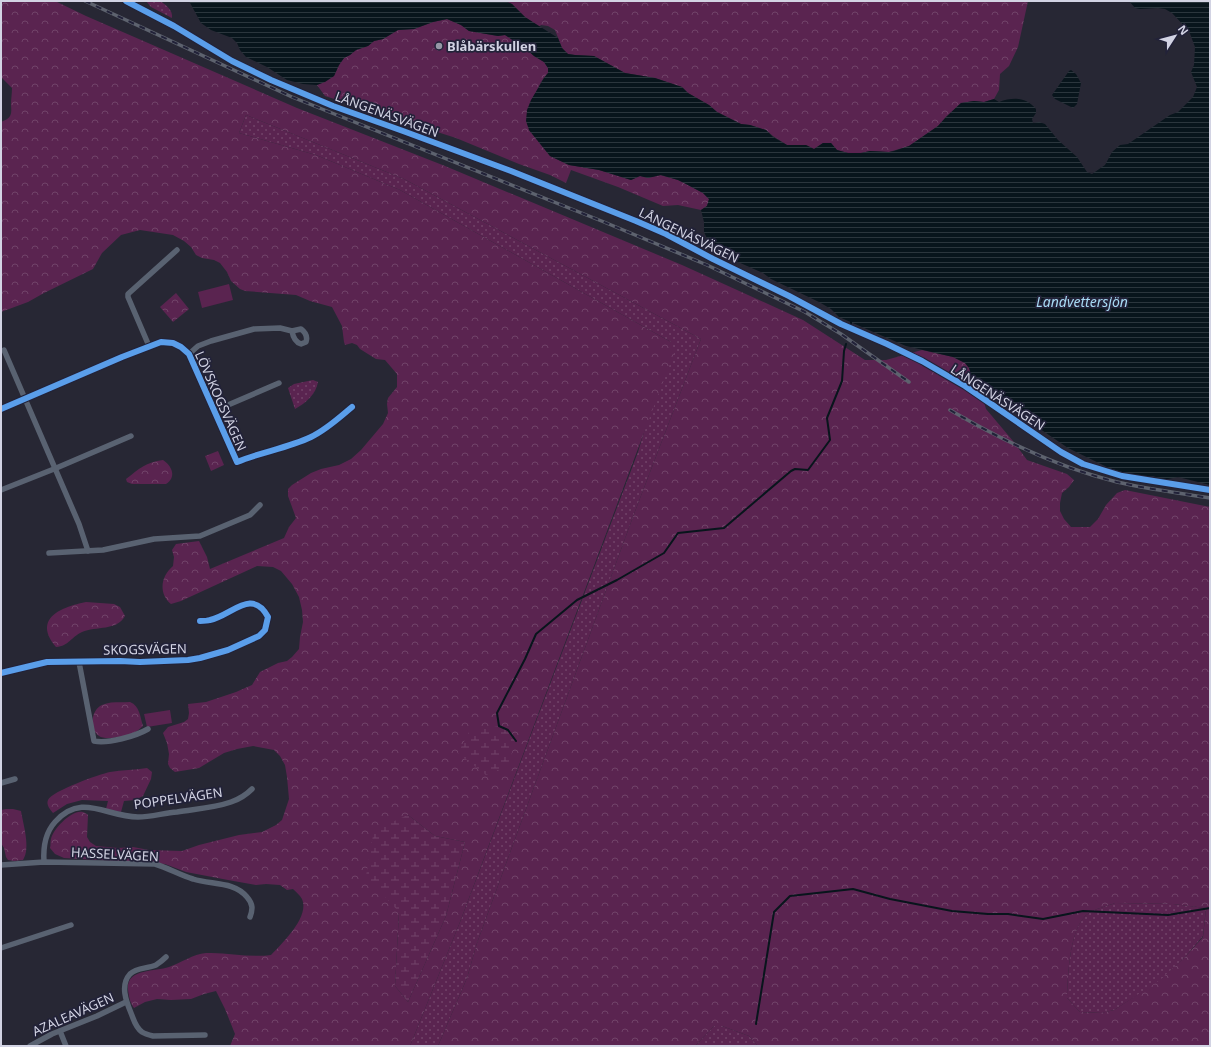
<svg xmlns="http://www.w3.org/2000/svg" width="1211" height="1047" viewBox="0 0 1211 1047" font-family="'Noto Sans',sans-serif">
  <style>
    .grass { fill: url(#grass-dots) }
    .forest { fill: url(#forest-crowns); fill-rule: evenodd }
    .wetland { fill: url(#wetland-marsh) }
    .pitch { fill: #5a2450 }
    .water { fill: url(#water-rules) }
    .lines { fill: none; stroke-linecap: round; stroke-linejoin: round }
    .stream { stroke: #08151c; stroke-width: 2 }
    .minor { stroke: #596271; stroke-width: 5.5 }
    .rail-casing { stroke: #5d626e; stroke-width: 3.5 }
    .rail { stroke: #222239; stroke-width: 2; stroke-dasharray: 6; stroke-linecap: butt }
    .cycleway-casing { stroke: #222239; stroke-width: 8 }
    .cycleway { stroke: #5a9eea; stroke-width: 6 }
    .poi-dot { fill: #9697a6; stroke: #222239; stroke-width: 1.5 }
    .labels { text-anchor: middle; stroke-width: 3.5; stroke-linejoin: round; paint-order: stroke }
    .poi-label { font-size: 13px; font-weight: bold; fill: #d2d3e3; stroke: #222239; text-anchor: start }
    .street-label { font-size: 13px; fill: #d2d3e3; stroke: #222239 }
    .water-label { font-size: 14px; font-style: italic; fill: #a8daf4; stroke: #222239 }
  </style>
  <defs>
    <pattern id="grass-dots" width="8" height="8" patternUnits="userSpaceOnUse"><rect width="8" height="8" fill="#5a2450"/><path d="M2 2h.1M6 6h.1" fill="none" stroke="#714369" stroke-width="1.8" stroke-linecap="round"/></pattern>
    <pattern id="forest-crowns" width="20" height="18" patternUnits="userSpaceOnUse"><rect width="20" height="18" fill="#5a2450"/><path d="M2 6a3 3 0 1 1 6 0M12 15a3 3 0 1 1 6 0" fill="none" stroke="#714369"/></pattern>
    <pattern id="wetland-marsh" width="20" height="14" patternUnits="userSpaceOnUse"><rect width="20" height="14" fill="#5a2450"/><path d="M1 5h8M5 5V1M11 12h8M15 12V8" fill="none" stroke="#714369"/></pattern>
    <pattern id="water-rules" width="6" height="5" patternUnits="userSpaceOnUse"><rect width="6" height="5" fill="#08151c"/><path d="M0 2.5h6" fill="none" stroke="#2b363d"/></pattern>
  </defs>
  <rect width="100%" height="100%" fill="#272734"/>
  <g class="grass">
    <path d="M146,1H160C166,5 173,10 172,18L151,7Z"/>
    <polygon points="246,115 404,179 701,339 634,514 477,943 467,978 438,1046 410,1046 460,922 638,452 671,342 400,190 316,155 239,133"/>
    <path d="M313,380L318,382C316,394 306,403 295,409L288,388L294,384Z"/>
    <path d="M1115,903L1173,904L1206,908L1203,936L1185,957L1160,981L1114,1010L1102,1013L1080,1012L1067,998C1068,977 1069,925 1089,913C1095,909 1107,906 1115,903Z"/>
    <polygon points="714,1026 722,1026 749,1036 758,1046 695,1046"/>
  </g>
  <g class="forest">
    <path d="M1,1H55L86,16L297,108L445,166L682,265L803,320L865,360H886L922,350L953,357L965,363L969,368L973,380L980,388L986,409L1013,441L1027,460L1067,474L1074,480L1069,487L1062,493L1060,503V511L1064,519L1071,527H1090L1098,519L1106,505L1117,493L1125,490L1210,507V1046H758L749,1036L722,1026H714L695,1046H438L467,978L477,943L634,514L701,339L404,179L246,115L239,133L316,155L400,190L671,342L674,353L460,922L410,1046H230L235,1034L225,1009L216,991L204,994L191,999L171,1000L157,999L145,1002L134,1008C130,1003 129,997 128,990C126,968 155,972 169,967C181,963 193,954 206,953C228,952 250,958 271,955C282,943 310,917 302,899C300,895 296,892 293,889L287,890L280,885L266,884L256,885L228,880L186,872L165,864L64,858L55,854L50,848C51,845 50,842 51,839C53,829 72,809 83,812C85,813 87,814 88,815L87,837L90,842L96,846L118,848L133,847L149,850L182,851L199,845L239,835L262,832L276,825L282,820L289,799L287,777L285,765L280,756L274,750L253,746L237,749L224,753L199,768L175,772L170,768L168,764L169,754L167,743L163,733L168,727L184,722L188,719L189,713L188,704L206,702L236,692L252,685L260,672L278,663L287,661L292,657L299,649L300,637L303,622L302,610L299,597L292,584L281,571L273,567L257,566L181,601L171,604C158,593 161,576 173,566L174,557L172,550L176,544L199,541L207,557L210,569L284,538L289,527L296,518L288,496V489L292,485L311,473L321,469L339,465L351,459L361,450L383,424L388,413L387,404L388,398L397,387V374L385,360L376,359L360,349L357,345L352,343L345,345L344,342L342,326L332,307L310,301L296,295L245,291L240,289L231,281L227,272L220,263L214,260L202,258L196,255L191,247L184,241L173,235L140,230L121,235L102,253L93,269L44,293L28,302L1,312V122C11,118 12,115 11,105C11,99 12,93 12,88L1,77ZM408,815L435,836L465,842L446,916L408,1002L395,986L399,912ZM1115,903L1173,904L1206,908L1203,937L1185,957L1160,980L1114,1010L1101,1013L1080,1012L1067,998C1068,977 1069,926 1089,913C1095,909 1107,906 1115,903Z"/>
    <polygon points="505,1 1028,1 1018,47 1009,66 1000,74 999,90 994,99 984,102 974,101 961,103 946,117 938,126 909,146 889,152 870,151 861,153 848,153 837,150 831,143 823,143 814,149 806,145 787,145 773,136 766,130 750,125 741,124 717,112 709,105 688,93 682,87 655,78 625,73 594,56 575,55 568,54 562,48 555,30 548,26 541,25 539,27 525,17 512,4"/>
    <path d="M447,19L461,25L469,31L498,36L505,35L525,48L534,56L544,62L548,68V73C533,88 533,111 529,130L550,156L569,165L599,170L631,180L640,176L648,178L660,175L678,180L686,184L703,193L709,199L707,206L701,210L678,205L663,206L618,187L571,170L566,183L550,175L519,164L456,138L325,96L317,85L334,76L339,65L344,58L350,55L356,50L368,46L374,41L383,39L398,30L414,29L433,22Z"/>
    <polygon points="176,293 189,309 173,322 160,307"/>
    <polygon points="218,451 224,465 211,471 205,456"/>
    <path d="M163,460C172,466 177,477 166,484H132L127,482L126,479C139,469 146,462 163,460Z"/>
    <path d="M86,602L114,604L120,607L125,616C117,631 96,626 82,632C71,637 69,646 56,647C32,618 62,607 86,602Z"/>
    <path d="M130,702C140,706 140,717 143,726C140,728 138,731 135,732C128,736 106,741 99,736C89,729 91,710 102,705C111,701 121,703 130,702Z"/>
    <path d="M147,768L152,772L151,779L143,796L135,800L124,801L121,812L106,809L108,801L82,800L67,804L53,813C50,809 46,805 48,800C52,791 100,774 110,772C122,770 135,770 147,768Z"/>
    <path d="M6,809H13L21,811C23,824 31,848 23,860L14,861L8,860L6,857L4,848L1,843V810Z"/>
  </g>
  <g class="wetland">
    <polygon points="499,726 508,730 516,741 507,766 486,775 458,753 469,732"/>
    <polygon points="408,815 435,836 465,842 446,916 408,1002 395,986 399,912 366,876 374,830"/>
  </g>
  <g class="pitch">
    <polygon points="229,284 233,300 202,308 198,292"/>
    <polygon points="170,710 172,723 147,727 144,714"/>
  </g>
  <g class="water">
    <path d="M189,1H505L512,4L525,17L558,38L562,48L568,54L575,55L594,56L625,73L655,78L682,87L688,93L709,105L717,112L741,124L750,125L766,130L773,137L787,145H806L814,149L823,143H831L837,150L848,153H861L870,151L889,152L894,151L909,146L938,126L946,117L961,103L974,101L984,102L994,99L999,102C1013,97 1026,97 1036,109V113L1032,119L1033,123L1039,122L1045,124L1058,140L1077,157L1087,172L1092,174L1105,165L1112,152L1120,145L1128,144L1170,115L1178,112L1193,97L1197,87L1191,72L1194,65L1195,47L1189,31L1172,13L1165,9L1158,8L1140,9L1135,8L1129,1H1210V485L1178,477L1168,479H1162L1153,476L1148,477L1139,476L1122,472L1109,468L1068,448L980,388L973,381L969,368L965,363L953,357L906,346L878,334L839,317L831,309L819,302L771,279L763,273L713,251L704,232V222L701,210L707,206L709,199L703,193L686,184L678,180L661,175L648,178L640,176L631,180L599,170L569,165L550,156L529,130L526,121L527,110L531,100L544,78L548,73V68L544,62L534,56L525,48L505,35L498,36L469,31L461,25L447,19L433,22L414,29L398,30L383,39L374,41L368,46L356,50L350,55L344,58L339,65L334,76L325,82L317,85L303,84L287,80L267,67L246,57L240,50L237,43L232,38L211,30L201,23Z"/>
    <polygon points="1071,70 1076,74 1081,83 1077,104 1073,108 1055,99 1052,95 1069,71"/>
  </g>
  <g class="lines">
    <g class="stream">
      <polyline points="851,324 851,322"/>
      <polyline points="516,741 508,730 499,726 497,713 525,659 536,634 577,600 617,580 664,553 678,533 724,528 791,471 795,469 808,470 830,440 827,418 842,381 844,351 846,344"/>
      <polyline points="756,1024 774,912 790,896 853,889 890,899 952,911 988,914 1008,914 1043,919 1083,911 1168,915 1210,908"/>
    </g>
    <g class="minor">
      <polyline points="126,1 174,26 232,61 271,80 333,106 403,131 511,171 636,221 666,234 713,259 789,296 841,324 887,344 922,361 965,386 1061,452 1083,464 1122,476 1210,490"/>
      <polyline points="149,346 128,297 128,294 177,250"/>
      <polyline points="4,350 79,524 88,551"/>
      <path d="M189,354L198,346L211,341L254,329L280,328L292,331L301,329C305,332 308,336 306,342L301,344C295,342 293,337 292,331"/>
      <path d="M1,409L122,357L161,342L173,343L181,347L189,354L237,462C261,452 288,448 311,437C326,430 339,418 352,407"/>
      <polyline points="214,411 279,383"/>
      <polyline points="1,490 54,469 131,436"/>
      <polyline points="49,553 103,550 154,539 200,536 250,515 260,505"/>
      <path d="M79,662L94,741C108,744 136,736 148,729"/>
      <path d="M1,673L47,662L120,661L140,662L188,660L200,658L228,650L259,636L265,630L268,617C252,587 231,616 210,620C207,621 203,621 200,621"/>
      <polyline points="1,783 15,779"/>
      <path d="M44,862C43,847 45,833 55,822C82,792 106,817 138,817C151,817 164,813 177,812C195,809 214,808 231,802C240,799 246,795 252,789"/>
      <path d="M1,865L44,862L155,864C168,868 180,875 193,879C211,885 234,881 247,897C253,904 253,909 250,917"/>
      <polyline points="1,948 71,925"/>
      <path d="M166,957C163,960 159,963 156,965C147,969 137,967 130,974C120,985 126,1001 131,1013C134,1020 135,1027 142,1032C145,1034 149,1035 153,1036L205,1035"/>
      <polyline points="60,1031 66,1046"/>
      <polyline points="30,1046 52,1034 97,1016 126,1002"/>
    </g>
    <g class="rail-casing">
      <g id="rail">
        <polyline points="85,1 292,97 604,222 707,265 805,312 841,334 909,382"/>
        <path d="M950,410C1003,441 1057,467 1117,482C1147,489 1179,493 1210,498"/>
      </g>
    </g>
    <use href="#rail" class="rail"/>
    <g class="cycleway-casing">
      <g id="cycleway">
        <polyline points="126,1 174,26 232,61 271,80 333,106 403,131 511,171 636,221 666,234 713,259 789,296 841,324 887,344 922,361 965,386 1061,452 1083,464 1122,476 1210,490"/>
        <path d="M1,409L122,357L161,342L173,343L181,347L189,354L237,462C261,452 288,448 311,437C326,430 339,418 352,407"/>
        <path d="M1,673L47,662L120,661L140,662L188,660L200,658L228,650L259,636L265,630L268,617C252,587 231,616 210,620C207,621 203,621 200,621"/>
      </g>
    </g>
    <use href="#cycleway" class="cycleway"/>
  </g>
  <circle class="poi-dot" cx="439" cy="46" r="4"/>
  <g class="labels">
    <g class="poi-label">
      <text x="447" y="51">Blåbärskullen</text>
    </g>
    <g class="street-label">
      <text transform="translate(387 114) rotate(20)" y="5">LÅNGENÄSVÄGEN</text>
      <text transform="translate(689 235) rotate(26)" y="5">LÅNGENÄSVÄGEN</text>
      <text transform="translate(998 397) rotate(33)" y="5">LÅNGENÄSVÄGEN</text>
      <text transform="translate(221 401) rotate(66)" y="5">LÖVSKOGSVÄGEN</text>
      <text transform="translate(145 649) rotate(-1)" y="5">SKOGSVÄGEN</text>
      <text transform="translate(178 798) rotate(-8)" y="5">POPPELVÄGEN</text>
      <text transform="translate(115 854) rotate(3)" y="5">HASSELVÄGEN</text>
      <text transform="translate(73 1014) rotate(-24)" y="5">AZALEAVÄGEN</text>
    </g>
    <g class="water-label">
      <text x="1082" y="307">Landvettersjön</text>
    </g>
  </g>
  <rect width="1211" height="1047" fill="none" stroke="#d2d3e3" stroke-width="4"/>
  <g transform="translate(1175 36) rotate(54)" stroke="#222239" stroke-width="3" paint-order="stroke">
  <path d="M0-3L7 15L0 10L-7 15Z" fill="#d2d3e3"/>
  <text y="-6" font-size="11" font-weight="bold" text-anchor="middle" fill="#d2d3e3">N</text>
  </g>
</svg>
